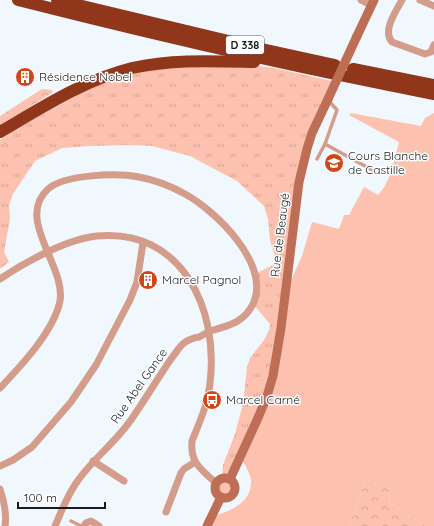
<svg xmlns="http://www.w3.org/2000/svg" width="434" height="526" viewBox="0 0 434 526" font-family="Quicksand,sans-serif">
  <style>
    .grass { fill: #fdc1af }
    .forest { fill: url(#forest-crowns) }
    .park { fill: url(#park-tufts) }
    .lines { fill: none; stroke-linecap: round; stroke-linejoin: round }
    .lane { stroke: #d49c8b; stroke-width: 3.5 }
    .street { stroke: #d49c8b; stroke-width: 7 }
    .secondary { stroke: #bf6e56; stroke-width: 9 }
    .highway { stroke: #90361a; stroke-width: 12 }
    .secondary-bridge { stroke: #bf6e56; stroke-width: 9 }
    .labels { text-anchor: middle; stroke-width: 3; stroke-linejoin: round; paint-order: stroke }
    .shield { fill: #fff; stroke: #5c5f62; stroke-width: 1 }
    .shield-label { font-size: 11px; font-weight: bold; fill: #161b1e }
    .poi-label { font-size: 12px; fill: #161b1e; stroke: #fff; text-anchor: start }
    .street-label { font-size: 12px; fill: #161b1e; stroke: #fff }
  </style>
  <defs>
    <pattern id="forest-crowns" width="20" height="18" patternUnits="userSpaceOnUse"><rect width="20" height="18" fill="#fdc1af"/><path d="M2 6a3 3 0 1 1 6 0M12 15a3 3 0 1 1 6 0" fill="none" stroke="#d8a596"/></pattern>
    <pattern id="park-tufts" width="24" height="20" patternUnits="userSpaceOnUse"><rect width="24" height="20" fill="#fdc1af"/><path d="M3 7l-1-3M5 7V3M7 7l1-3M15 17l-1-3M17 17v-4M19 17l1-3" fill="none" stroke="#d8a596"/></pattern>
  </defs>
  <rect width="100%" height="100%" fill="#f0f8fd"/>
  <g class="grass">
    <path d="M351,113L421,126L425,118L434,113V526H425L390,503L388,489L366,479L349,526H207L211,517C230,511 252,504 251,480C250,473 244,463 241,457L285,294L302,256L312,222L339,229L344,215H349L364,187L378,195C392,180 393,161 399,143L397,141L349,115Z"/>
    <circle cx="225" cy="487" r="8"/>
  </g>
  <g class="forest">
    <polygon points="42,89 51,90 53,92 0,126 0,116"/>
    <polygon points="366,479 388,489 390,503 425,526 349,526"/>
  </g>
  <polygon class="park" points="250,65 274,68 336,82 307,149 273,376 235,470 228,472 222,478 223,465 235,434 243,404 247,367 250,358 264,340 269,330 270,324 253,304 255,274 277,263 270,240 268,219 264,206 237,181 190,156 152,146 133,145 89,146 62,148 35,161 13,194 9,205 10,219 4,252 9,262 0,269 0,140 17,128 81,93 118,77 151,69"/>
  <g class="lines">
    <g class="lane">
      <polyline points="325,144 374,171"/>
      <polyline points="317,159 325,144 337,110 328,100"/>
      <polyline points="71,521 81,526"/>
    </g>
    <g class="street">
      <polyline points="361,0 371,5"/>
      <path d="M402,0C396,11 382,31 392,42L425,54L431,52L434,45"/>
      <polyline points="420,0 434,6"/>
      <path d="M0,279C25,262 67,239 97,236C182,228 219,309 210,383C208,404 200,421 192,441C190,463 201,469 216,483"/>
      <path d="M0,388C21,366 54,331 60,301C66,266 15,219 48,189C65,174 117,173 139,177C155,180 171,186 185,194C216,211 271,264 253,304C244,323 227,326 210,331C206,333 203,335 199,337C193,338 188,340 184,343C179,347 175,354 171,359C158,378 146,398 133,417C118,440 95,457 79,479C68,493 62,510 55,526"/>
      <polyline points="93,461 124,481"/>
      <polyline points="0,466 13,460 32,447 71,402 96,365 130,300 137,282 143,243"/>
      <path d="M0,489C4,501 7,513 5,526"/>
      <polyline points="166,512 181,473 184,469 195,462"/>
      <polyline points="84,526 86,523 91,521 99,526"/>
    </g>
    <g class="secondary">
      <polyline points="357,36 374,0"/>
      <circle cx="225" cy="488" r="10"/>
      <polyline points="230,479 258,418 267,396 273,376 281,328 299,182 307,149 312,133 328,99"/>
      <polyline points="207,526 221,497"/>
    </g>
    <g class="highway">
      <path d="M18,0C156,35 294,67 434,94"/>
      <polyline points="57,0 257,48 335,65"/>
      <polyline points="353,69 434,85"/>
      <path d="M0,132C41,108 84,80 132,68C172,59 213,61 254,62"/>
    </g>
    <polyline class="secondary-bridge" points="328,99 357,36"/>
  </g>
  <defs>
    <g id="building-disc" transform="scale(1)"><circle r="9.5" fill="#cf4718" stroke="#fff"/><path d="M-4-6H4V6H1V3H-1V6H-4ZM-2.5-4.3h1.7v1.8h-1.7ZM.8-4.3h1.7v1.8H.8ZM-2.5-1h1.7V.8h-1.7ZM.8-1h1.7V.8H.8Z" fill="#fff"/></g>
    <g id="school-disc" transform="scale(1)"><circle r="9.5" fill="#cf4718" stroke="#fff"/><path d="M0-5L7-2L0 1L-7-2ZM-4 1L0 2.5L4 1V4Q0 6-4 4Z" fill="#fff"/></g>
    <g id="bus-disc" transform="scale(1)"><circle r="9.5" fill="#cf4718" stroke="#fff"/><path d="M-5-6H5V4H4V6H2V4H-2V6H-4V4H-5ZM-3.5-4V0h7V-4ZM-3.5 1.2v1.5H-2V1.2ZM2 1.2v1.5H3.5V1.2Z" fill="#fff"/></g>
  </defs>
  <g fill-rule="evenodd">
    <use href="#building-disc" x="25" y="77"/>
    <use href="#school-disc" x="334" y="163"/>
    <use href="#building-disc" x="148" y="280"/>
    <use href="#bus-disc" x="212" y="400"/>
  </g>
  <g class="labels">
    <rect class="shield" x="226" y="36" width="38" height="18" rx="3"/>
    <g class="shield-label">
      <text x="245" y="49">D 338</text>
    </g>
    <g class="poi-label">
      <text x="39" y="81">Résidence Nobel</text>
      <text x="348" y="160">Cours Blanche<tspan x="348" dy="14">de Castille</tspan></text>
      <text x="162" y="284">Marcel Pagnol</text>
      <text x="226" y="404">Marcel Carné</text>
    </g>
    <g class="street-label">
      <text transform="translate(280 235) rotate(-83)" y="4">Rue de Beaugé</text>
      <text transform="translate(139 386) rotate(-55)" y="4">Rue Abel Gance</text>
    </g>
  </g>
  <path d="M18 502v6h87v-6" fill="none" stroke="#161b1e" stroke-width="2"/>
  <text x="24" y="502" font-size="12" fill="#161b1e" stroke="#ffffff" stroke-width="3" paint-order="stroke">100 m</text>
</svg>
